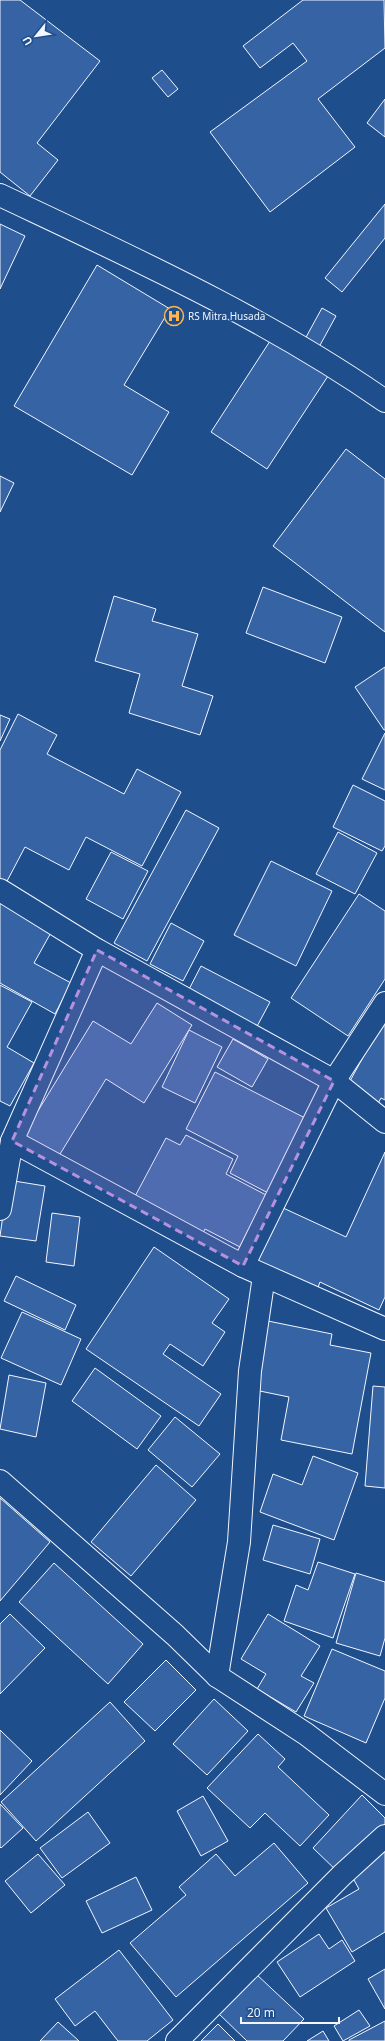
<svg xmlns="http://www.w3.org/2000/svg" width="385" height="2041" viewBox="0 0 385 2041" font-family="'Noto Sans',sans-serif">
  <style>
    .building { fill: #3563a3; stroke: #f2f6ff }
    .lines { fill: none; stroke-linecap: round; stroke-linejoin: round }
    .minor-casing { stroke: #f2f6ff; stroke-width: 24 }
    .minor { stroke: #1f4e8c; stroke-width: 22 }
    .marked { fill: #b691df; fill-opacity: 0.2; stroke: #b691df; stroke-width: 3; stroke-dasharray: 8 5; stroke-linejoin: round }
    .labels { text-anchor: middle; stroke-width: 3; stroke-linejoin: round; paint-order: stroke }
    .poi-label { font-size: 10px; fill: #f2f6ff; stroke: #1f4e8c; text-anchor: start }
  </style>
  <rect width="100%" height="100%" fill="#1f4e8c"/>
  <g class="building">
    <polygon points="0,0 20,0 100,61 37,143 58,160 30,196 0,172"/>
    <polygon points="303,0 384,0 385,48 318,99 355,147 270,212 210,132 307,61 293,43 260,68 243,46"/>
    <polygon points="162,70 178,89 168,97 152,78"/>
    <polygon points="385,99 385,137 367,123"/>
    <polygon points="385,204 385,238 342,292 325,278"/>
    <polygon points="0,224 25,236 0,289"/>
    <polygon points="97,265 170,309 124,385 169,412 132,475 14,406"/>
    <polygon points="322,308 336,316 319,347 305,339"/>
    <polygon points="272,338 328,376 267,469 211,432"/>
    <polygon points="346,449 385,479 385,632 273,546"/>
    <polygon points="0,476 14,483 0,512"/>
    <polygon points="263,587 342,617 325,663 246,633"/>
    <polygon points="114,596 156,609 152,621 198,634 182,686 213,696 200,735 129,713 140,674 95,661"/>
    <polygon points="385,667 385,730 384,730 355,687"/>
    <polygon points="18,714 57,735 47,754 124,794 137,769 181,792 142,866 86,837 69,870 25,847 6,883 0,880 0,750"/>
    <polygon points="0,715 10,719 0,741"/>
    <polygon points="385,733 385,790 362,779"/>
    <polygon points="353,785 385,801 385,846 382,851 333,827"/>
    <polygon points="186,810 219,828 147,961 114,943"/>
    <polygon points="338,832 377,853 355,894 316,874"/>
    <polygon points="111,852 148,871 123,919 86,899"/>
    <polygon points="271,861 332,891 296,966 234,935"/>
    <polygon points="359,894 385,911 385,979 348,1036 291,998"/>
    <polygon points="0,895 53,929 34,963 71,983 55,1014 0,983"/>
    <polygon points="171,923 204,941 183,981 150,964"/>
    <polygon points="201,966 270,1002 254,1032 186,995"/>
    <polygon points="0,985 32,1002 7,1047 34,1063 10,1106 0,1101"/>
    <polygon points="157,1003 192,1025 144,1103 106,1079 57,1159 22,1137 93,1021 131,1044"/>
    <polygon points="385,1017 385,1100 381,1098 376,1107 356,1096 360,1087 350,1081"/>
    <polygon points="189,1030 222,1047 195,1103 162,1087"/>
    <polygon points="233,1039 268,1059 252,1087 217,1067"/>
    <polygon points="215,1072 307,1119 270,1194 230,1173 238,1156 186,1129"/>
    <polygon points="186,1135 233,1159 226,1174 266,1195 240,1247 205,1229 201,1237 132,1202 166,1138 180,1145"/>
    <polygon points="385,1152 385,1297 379,1310 320,1282 317,1290 255,1261 281,1207 346,1237"/>
    <polygon points="8,1180 45,1186 36,1241 0,1236"/>
    <polygon points="52,1213 80,1217 74,1266 46,1262"/>
    <polygon points="154,1247 229,1299 212,1323 225,1332 203,1366 170,1344 163,1354 221,1394 199,1426 86,1349"/>
    <polygon points="16,1276 76,1305 65,1330 4,1301"/>
    <polygon points="22,1312 81,1339 61,1385 1,1358"/>
    <polygon points="263,1320 332,1334 330,1345 371,1353 352,1454 281,1440 289,1397 250,1389"/>
    <polygon points="95,1368 161,1416 137,1449 72,1401"/>
    <polygon points="9,1375 46,1383 36,1437 0,1429"/>
    <polygon points="373,1386 385,1387 385,1488 365,1486"/>
    <polygon points="175,1417 220,1454 192,1487 148,1450"/>
    <polygon points="313,1456 358,1473 334,1540 260,1512 273,1474 302,1485"/>
    <polygon points="156,1465 196,1500 131,1576 91,1542"/>
    <polygon points="0,1498 50,1542 0,1601"/>
    <polygon points="273,1525 320,1539 310,1574 263,1560"/>
    <polygon points="318,1562 355,1574 333,1638 284,1621 296,1585 308,1590"/>
    <polygon points="54,1563 143,1644 108,1684 19,1602"/>
    <polygon points="356,1573 385,1582 385,1638 380,1656 336,1643"/>
    <polygon points="10,1614 45,1648 0,1694 0,1624"/>
    <polygon points="268,1614 320,1646 301,1676 314,1683 296,1712 257,1689 266,1674 241,1659"/>
    <polygon points="332,1649 385,1671 385,1698 366,1743 304,1716"/>
    <polygon points="166,1660 196,1690 155,1731 124,1702"/>
    <polygon points="214,1699 248,1731 207,1775 173,1744"/>
    <polygon points="110,1702 145,1741 36,1841 1,1802"/>
    <polygon points="0,1730 32,1761 0,1795"/>
    <polygon points="258,1734 285,1759 278,1767 329,1815 300,1846 265,1813 250,1828 207,1788"/>
    <polygon points="362,1795 385,1818 385,1827 340,1874 313,1848"/>
    <polygon points="203,1796 228,1841 201,1856 177,1811"/>
    <polygon points="0,1804 23,1828 1,1848 0,1847"/>
    <polygon points="88,1812 110,1843 62,1878 40,1848"/>
    <polygon points="274,1843 308,1883 176,1997 130,1943 186,1895 179,1887 216,1854 235,1876"/>
    <polygon points="385,1849 385,1932 352,1952 326,1908 359,1889 349,1871"/>
    <polygon points="38,1854 65,1885 31,1913 5,1881"/>
    <polygon points="136,1877 152,1910 102,1933 86,1901"/>
    <polygon points="319,1934 329,1949 342,1940 355,1961 300,1997 277,1962"/>
    <polygon points="119,1950 173,2020 147,2041 118,2041 95,2011 75,2026 55,1999"/>
    <polygon points="385,1969 385,2009 368,1979"/>
    <polygon points="255,1973 304,2019 283,2041 247,2041 218,2013"/>
    <polygon points="359,2010 370,2026 343,2041 334,2026"/>
    <polygon points="385,2021 385,2041 349,2041 349,2040"/>
    <polygon points="58,2022 79,2041 40,2041"/>
    <polygon points="218,2024 235,2041 201,2041"/>
    <polygon points="323,2031 329,2041 307,2041"/>
  </g>
  <g class="lines">
    <g class="minor-casing">
      <g id="minor">
        <path d="M0,195C131,257 266,318 385,401"/>
        <polyline points="0,890 97,950 334,1081 385,1122"/>
        <polyline points="12,1141 243,1266 385,1329"/>
        <polyline points="0,1209 12,1141 97,950"/>
        <polyline points="243,1266 334,1081 385,1003"/>
        <polyline points="0,1481 175,1635 217,1676 306,1734 385,1794"/>
        <polyline points="217,1676 239,1542 250,1371 264,1276"/>
        <polyline points="177,2041 342,1875 385,1836"/>
      </g>
    </g>
    <use href="#minor" class="minor"/>
  </g>
  <path class="marked" d="M97,950L334,1081L243,1266L12,1141Z"/>
  <defs>
    <g id="hospital-ring" transform="scale(1)"><circle r="9.5" fill="#1f4e8c" stroke="#ffb74d" stroke-width="1.5"/><path d="M-5-5h3v3.5h4V-5h3V5h-3V1.5h-4V5h-3Z" fill="#ffb74d"/></g>
  </defs>
  <g fill-rule="evenodd">
    <use href="#hospital-ring" x="174" y="316"/>
  </g>
  <g class="labels">
    <g class="poi-label">
      <text x="188" y="320">RS Mitra Husada</text>
    </g>
  </g>
  <g transform="translate(36 36) rotate(240)" stroke="#1f4e8c" stroke-width="3" paint-order="stroke">
  <path d="M0-3L7 15L0 10L-7 15Z" fill="#f2f6ff"/>
  <text y="-6" font-size="11" font-weight="bold" text-anchor="middle" fill="#f2f6ff">U</text>
  </g>
  <path d="M241 2017v6h98v-6" fill="none" stroke="#f2f6ff" stroke-width="2"/>
  <text x="247" y="2017" font-size="12" fill="#f2f6ff" stroke="#1f4e8c" stroke-width="3" paint-order="stroke">20 m</text>
</svg>
